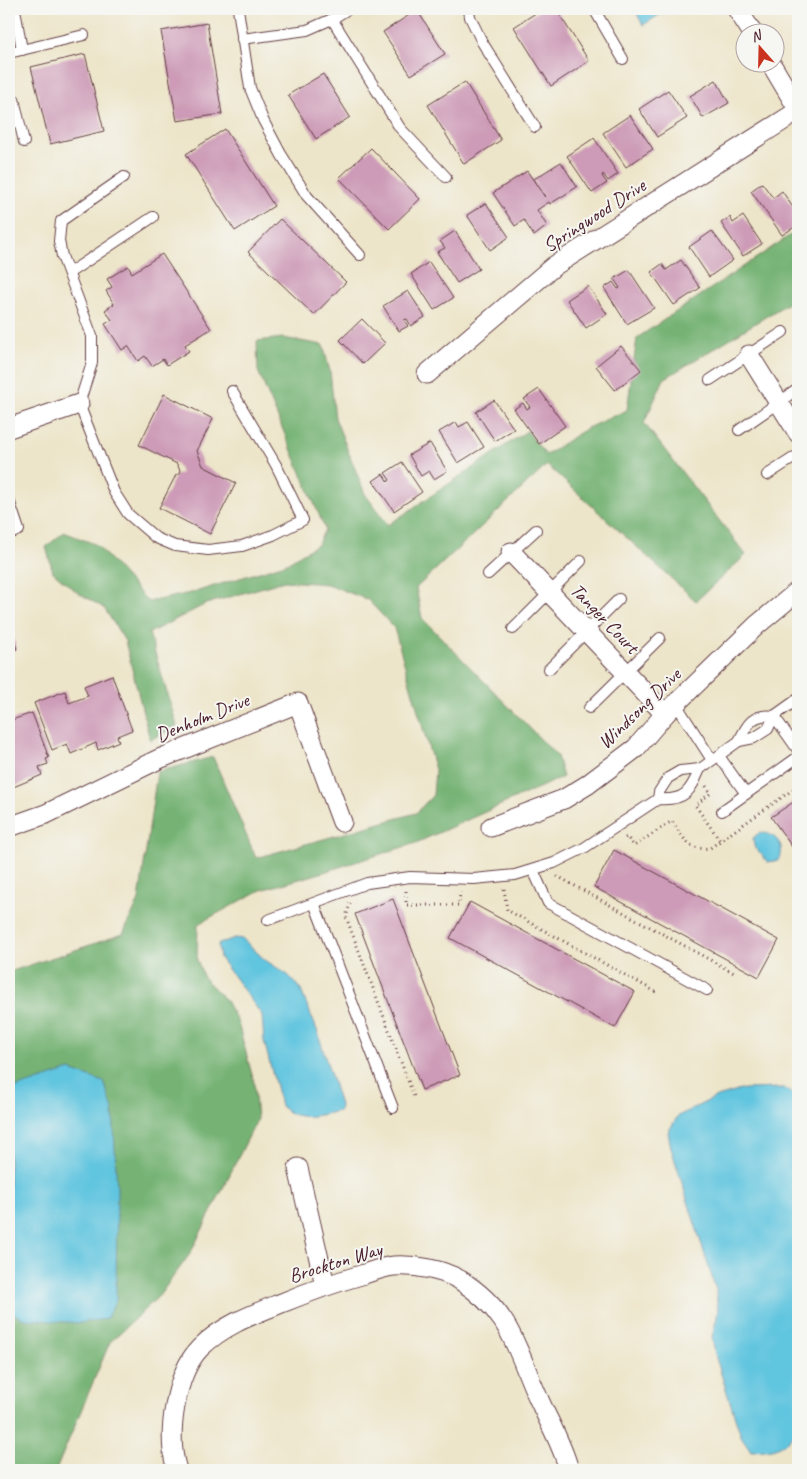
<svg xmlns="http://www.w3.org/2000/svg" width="807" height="1479" viewBox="0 0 807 1479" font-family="Caveat,sans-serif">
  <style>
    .forest { fill: #75b273; stroke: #60684f }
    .water { fill: #61c5df; stroke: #567285 }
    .building { fill: #cd9bb7 }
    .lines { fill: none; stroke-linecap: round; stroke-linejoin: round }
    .service-casing { stroke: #623d43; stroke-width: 12 }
    .minor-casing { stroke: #623d43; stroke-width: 21 }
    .path { stroke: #623d43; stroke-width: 3; stroke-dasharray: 1 4; stroke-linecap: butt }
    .service { stroke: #fff; stroke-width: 10 }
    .minor { stroke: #fff; stroke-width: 19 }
    .labels { text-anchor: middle; stroke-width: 4; stroke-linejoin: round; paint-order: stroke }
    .street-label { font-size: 20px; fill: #4a1f2b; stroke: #f6f6f2 }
  </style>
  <rect width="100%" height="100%" fill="#f6f6f2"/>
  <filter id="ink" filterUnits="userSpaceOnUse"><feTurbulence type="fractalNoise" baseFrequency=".02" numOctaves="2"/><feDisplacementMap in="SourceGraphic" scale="10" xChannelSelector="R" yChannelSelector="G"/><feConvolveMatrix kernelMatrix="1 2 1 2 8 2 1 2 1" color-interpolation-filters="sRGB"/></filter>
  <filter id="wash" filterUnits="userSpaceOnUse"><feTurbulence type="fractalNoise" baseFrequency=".0096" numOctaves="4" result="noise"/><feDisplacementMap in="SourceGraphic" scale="20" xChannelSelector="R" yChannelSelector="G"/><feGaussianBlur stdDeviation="1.12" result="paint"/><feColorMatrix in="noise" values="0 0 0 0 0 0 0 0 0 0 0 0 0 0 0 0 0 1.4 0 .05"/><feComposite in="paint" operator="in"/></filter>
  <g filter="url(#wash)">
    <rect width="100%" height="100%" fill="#ede5c9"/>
    <polygon class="forest" points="798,230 798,297 664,379 644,423 746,555 696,601 547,465 416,588 422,618 557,756 563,777 416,843 314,875 261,890 198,924 197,960 204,978 225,999 238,1023 254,1082 257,1120 190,1254 159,1296 110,1342 56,1470 9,1470 9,972 123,934 139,900 157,772 213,757 256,858 416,813 433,795 435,770 394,628 368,600 327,584 284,581 206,604 149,633 177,726 150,740 125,641 104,608 77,592 53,572 46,547 64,532 97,545 148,602 195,592 285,564 318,544 325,529 258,371 257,341 283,338 323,345 330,371 335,418 365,494 388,525 527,431 546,455 585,429 627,410 637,338"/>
    <g class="water">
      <polygon points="641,9 669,9 643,25 636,12"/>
      <path d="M759,833C774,831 787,846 779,860L768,862L754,846L753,838Z"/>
      <path d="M235,938L243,939L265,960L288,975L300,988L317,1030L340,1105L339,1111C318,1115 297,1123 281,1106L264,1041L262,1015L220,958L218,944Z"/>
      <polygon points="70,1070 104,1082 113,1110 117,1189 116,1301 106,1319 80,1323 24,1319 9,1311 9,1090"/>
      <path d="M784,1088L798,1098V1428C785,1448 775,1450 751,1451L741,1436L716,1358L712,1337L718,1312L716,1290L671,1148L668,1132L678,1116L714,1098L744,1089Z"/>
    </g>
    <g id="blocks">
      <g class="building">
        <polygon points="542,9 556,9 589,61 551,86 514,27"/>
        <polygon points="417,10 445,54 411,75 383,32"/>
        <polygon points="207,23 222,114 177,121 161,31"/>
        <polygon points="85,54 104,131 50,144 31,67"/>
        <polygon points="323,74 350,117 316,139 288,95"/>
        <polygon points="716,80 729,103 703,118 690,96"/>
        <polygon points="465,82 501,140 464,164 428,105"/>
        <polygon points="668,90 687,118 657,137 639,109"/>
        <polygon points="630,115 653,149 626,167 603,133"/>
        <polygon points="225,129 274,206 235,231 186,154"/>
        <polygon points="594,138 618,174 608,181 603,174 602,176 607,183 592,193 567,156"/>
        <polygon points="371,148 420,199 389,229 339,178"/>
        <polygon points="561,162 577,187 550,204 549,202 537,210 547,226 534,236 524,220 515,226 493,193 527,171 545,197 534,179"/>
        <polygon points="762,183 773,198 782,191 798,215 798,225 782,235 751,191"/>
        <polygon points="486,203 509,237 490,250 467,215"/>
        <polygon points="743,216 762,244 743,256 721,223 730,217 733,223"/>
        <polygon points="280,219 346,282 314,315 248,252"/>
        <polygon points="455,231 479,269 457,283 437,252 445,248 440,241"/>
        <polygon points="712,231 733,260 709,277 689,247"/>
        <polygon points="162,254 211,329 185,345 189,351 167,365 163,359 152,366 145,356 138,361 128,346 122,350 105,324 112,320 105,310 114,304 106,291 112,287 107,279 128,266 132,273"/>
        <polygon points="681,260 700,288 674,305 651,272 662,264 666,270"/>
        <polygon points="429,262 453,298 434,310 411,274"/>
        <polygon points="629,270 654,308 627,324 604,288 613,282 618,289 620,288 614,279"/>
        <polygon points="588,286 607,314 586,328 567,300"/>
        <polygon points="408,291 425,317 411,326 407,319 404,320 408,326 399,331 383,306"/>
        <polygon points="362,319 385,343 363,364 340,340"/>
        <polygon points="621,346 641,370 615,390 596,366"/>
        <polygon points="539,389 565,426 539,444 514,409 523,403 527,409 530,407 524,399"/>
        <polygon points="164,394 213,419 197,451 203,466 236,483 210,534 159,508 176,475 181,473 177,464 139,445"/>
        <polygon points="494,400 514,429 495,441 476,412"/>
        <polygon points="456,422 459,427 468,422 484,447 458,463 439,432"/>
        <polygon points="430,443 447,471 434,479 429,471 421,476 409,455"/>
        <polygon points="402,462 422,492 394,511 373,481 383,474 388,482 390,480 385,473"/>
        <polygon points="9,626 17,649 9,652"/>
        <polygon points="112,675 132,730 117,736 119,741 98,750 96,743 71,754 67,744 52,750 34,703 65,691 69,703 88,696 84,686"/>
        <polygon points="32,713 49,758 46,759 48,764 39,767 42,775 11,788 9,784 9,721"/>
        <polygon points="798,799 798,848 795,851 771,817"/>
        <polygon points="614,850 779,940 759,977 594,887"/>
        <polygon points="393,899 460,1075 422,1090 355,914"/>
        <polygon points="470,902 635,992 615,1028 450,938"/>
      </g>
    </g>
  </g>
  <g filter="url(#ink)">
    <use href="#blocks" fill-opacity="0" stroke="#623d43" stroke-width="1"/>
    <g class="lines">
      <g class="service-casing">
        <g id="service">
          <polyline points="15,9 22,50"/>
          <polyline points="238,9 250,88 263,120 281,154 307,196 360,255"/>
          <polyline points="469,9 470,17 482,42 535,127"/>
          <polyline points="594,9 623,59"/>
          <polyline points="332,19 400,128 446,177"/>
          <polyline points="242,39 307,30 332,19 348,9"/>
          <polyline points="9,53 84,35"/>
          <polyline points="9,100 14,99 24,142"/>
          <polyline points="124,177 61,221 59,241 62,256 92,336 92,363 79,404 114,492 128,514 156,538 175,546 208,550 242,546 273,535 303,520 276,465 232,391"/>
          <polyline points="69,273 153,217"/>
          <polyline points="710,380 783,332"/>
          <polyline points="739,430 798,389"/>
          <polyline points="767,475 798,455"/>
          <polyline points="9,500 19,530 9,534"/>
          <polyline points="488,574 536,530"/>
          <polyline points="513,629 581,561"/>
          <polyline points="549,669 619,599"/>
          <polyline points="676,704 712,760"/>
          <polyline points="589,708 660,638"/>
          <path d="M739,741C747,724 753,713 774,716L798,750"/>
          <polyline points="719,756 746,794"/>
          <polyline points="658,799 659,792 668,778 680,771 700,769 739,741 754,738 768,729 774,716 798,699"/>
          <polyline points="722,811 798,757"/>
          <polyline points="533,870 548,903 707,990"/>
          <polyline points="314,903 393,1108"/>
          <path d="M268,920L367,883L410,877L474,879L515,875L554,863L584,848L658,799C685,801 690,792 700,769"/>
        </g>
      </g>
      <g class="minor-casing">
        <g id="minor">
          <polyline points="737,9 752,32"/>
          <polyline points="770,62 798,109"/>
          <polyline points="749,355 798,433"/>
          <polyline points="427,374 554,266 798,111"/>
          <polyline points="9,428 79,404"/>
          <polyline points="511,552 665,714"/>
          <polyline points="9,827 46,814 159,759 298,703 342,822"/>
          <polyline points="491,827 564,799 587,785 636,748 665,714 757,625 798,591"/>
          <polyline points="298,1168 325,1285"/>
          <path d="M177,1470C166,1436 175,1374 200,1348C222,1326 251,1315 279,1304C306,1293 333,1283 361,1275C371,1272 383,1267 394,1266C415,1265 441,1269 460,1280C514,1314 516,1352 541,1404C551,1426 563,1447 569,1470"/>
        </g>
      </g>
      <g class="path">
        <polyline points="706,786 711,793 695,805 721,842"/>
        <path d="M625,838L627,837L634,846L672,821C683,837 688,851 710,848L798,786"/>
        <polyline points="557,876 734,973"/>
        <polyline points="504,889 507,910 656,992"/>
        <polyline points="406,891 406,905 459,905 460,892"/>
        <polyline points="350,903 346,917 415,1099"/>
      </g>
      <use href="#service" class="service"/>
      <use href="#minor" class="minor"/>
    </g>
  </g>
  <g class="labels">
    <g class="street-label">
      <text transform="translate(594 215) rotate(-33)" y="7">Springwood Drive</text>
      <text transform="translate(605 618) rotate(46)" y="7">Tanger Court</text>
      <text transform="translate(639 708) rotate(-44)" y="7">Windsong Drive</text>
      <text transform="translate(202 717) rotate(-22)" y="7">Denholm Drive</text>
      <text transform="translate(335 1262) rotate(-17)" y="7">Brockton Way</text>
    </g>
  </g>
  <rect width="807" height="1479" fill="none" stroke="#f6f6f2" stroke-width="30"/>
  <g transform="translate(760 48) rotate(340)"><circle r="24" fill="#f6f6f2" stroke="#b1a0a2"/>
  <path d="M0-4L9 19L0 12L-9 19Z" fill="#c8321e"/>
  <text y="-8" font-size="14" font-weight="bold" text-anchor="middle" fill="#4a1f2b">N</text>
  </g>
</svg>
